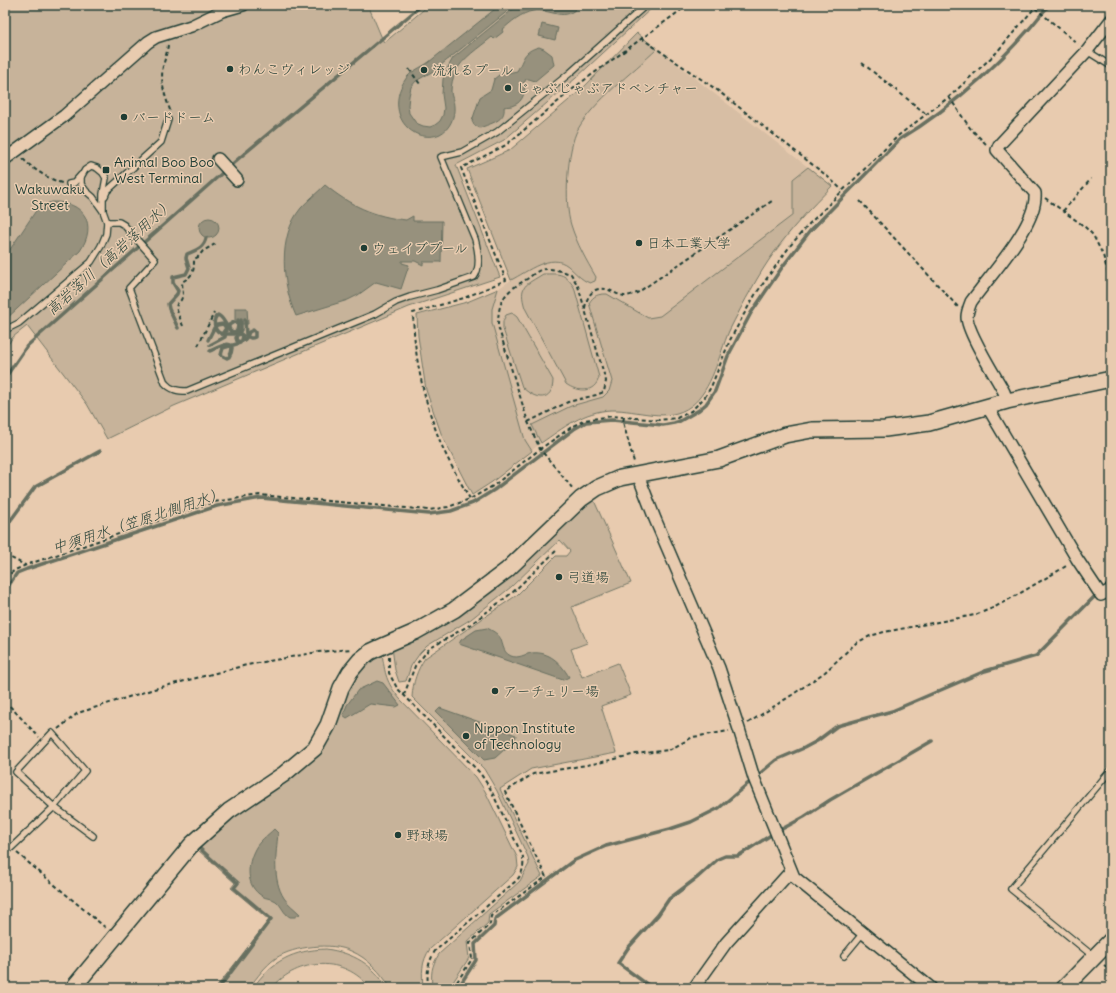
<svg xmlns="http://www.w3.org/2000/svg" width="1116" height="993" viewBox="0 0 1116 993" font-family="Delius,'Klee One',sans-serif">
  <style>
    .built { fill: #d7bea4 }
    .green { fill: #c7b39a; stroke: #737867 }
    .water { fill: #97917d; stroke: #676f60 }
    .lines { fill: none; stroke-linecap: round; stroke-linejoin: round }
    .stream { stroke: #676f60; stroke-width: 3.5 }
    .lane-casing { stroke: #1f3d34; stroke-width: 8 }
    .street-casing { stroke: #1f3d34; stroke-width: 14 }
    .secondary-casing { stroke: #1f3d34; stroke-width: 18 }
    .path { stroke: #1f3d34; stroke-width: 2; stroke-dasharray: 4 3; stroke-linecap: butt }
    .lane { stroke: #e8cbaf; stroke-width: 5.5 }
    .street { stroke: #e8cbaf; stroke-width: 11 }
    .secondary { stroke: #e8cbaf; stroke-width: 15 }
    .poi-dot { fill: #1f3d34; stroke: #e8cbaf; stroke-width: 1.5 }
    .labels { text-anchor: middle; stroke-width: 3; stroke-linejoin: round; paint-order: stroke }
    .poi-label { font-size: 14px; fill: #1f3d34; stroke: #e8cbaf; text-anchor: start }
    .park-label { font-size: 14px; fill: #274339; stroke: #e8cbaf }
    .water-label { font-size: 15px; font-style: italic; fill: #2b453b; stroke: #e8cbaf }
  </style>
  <rect width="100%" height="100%" fill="#e8cbaf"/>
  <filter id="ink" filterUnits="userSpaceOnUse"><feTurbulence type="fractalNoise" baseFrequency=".025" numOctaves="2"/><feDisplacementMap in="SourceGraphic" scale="8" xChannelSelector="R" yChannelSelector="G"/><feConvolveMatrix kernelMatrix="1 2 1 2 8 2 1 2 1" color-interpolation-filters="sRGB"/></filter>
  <g filter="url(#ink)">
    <polygon class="built" points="637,33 832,186 801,219 765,266 751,289 730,331 708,385 702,395 690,406 675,414 658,415 611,410 584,416 571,422 541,443 492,482 472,495 442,436 426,390 418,336 417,315 467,302 498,289 511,280 467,169 510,150 582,89"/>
    <g class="green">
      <polygon points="5,5 368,5 384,43 429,5 655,5 576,78 504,140 456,165 500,277 409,307 174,406 107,439 87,404 27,326 13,337 5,349"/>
      <path d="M637,33L657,49C633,72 594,101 578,129C567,148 564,204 571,225C577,244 586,260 596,277L595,281L590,283C581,280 575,272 568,266C551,252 527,272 511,280L467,169L510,150L582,89Z"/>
      <path d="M808,167L832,186C822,197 810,208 801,219C782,240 765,264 752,288C744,302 736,317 729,331C719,355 712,390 691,406C667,424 638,409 611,410C584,411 563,428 541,443L532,425L571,406L603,397L609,391L612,381L589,303C594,295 598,294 607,294L648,318L660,316L793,215V179Z"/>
      <path d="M543,274C559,274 564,272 574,287L599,377C595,394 577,392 566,384L525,308C518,285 526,285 543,274Z"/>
      <polygon points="498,289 492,309 492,323 525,440 532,451 492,482 472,495 442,436 426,390 418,336 417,315 467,302"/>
      <path d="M512,313L517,317L553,380C553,403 535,400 522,387L503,329V321L506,315Z"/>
      <path d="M592,496L631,583L572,607L587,643L571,649L582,677L618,663L631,695L601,706L616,753L531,769L500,789L542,876L489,914L488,923L467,942L469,958L449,988H432C431,973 431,967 439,954L520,881L529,864L528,857L497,791L484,769L412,697C413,682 417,670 425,658L517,595L556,556H566L570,551L560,540L511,587L471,619L427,646L420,653L411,666L406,681L399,682L395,670L392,647L418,638Z"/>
      <path d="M382,653C385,674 386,682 400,699L476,777L485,791L517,857L518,867L513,875L430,949C421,962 422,973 423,988H391C381,973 368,958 351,951C332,942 294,946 276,958C265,966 257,977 249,988H216L269,920L231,888L235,883L198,850L233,814L299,769L356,674L368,663Z"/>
      <path d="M326,949C353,953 373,964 387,988H370C345,955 297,958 272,988H253C271,961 294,950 326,949Z"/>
    </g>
    <g class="water">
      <path d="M500,5H515L435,70L416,81L411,87L409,96L408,105L409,113L416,123L423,126L430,127L435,125L440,121L443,115L444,108L442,94L443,79L446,71L453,58L512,10L521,5H579C566,24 551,8 533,11C521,13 511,22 502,30L503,32L494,39L492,37C479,48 462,58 455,73C453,78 451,85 451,91C451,96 454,101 454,106C455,117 450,129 440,134C434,137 426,137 419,135C396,126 392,99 405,80C410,71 421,68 429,62C453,43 476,24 500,5Z"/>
      <polygon points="542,24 558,28 555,40 539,36"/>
      <path d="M539,47L544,49L552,55L554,65L535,81L529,79H526L524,83C526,91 523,102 514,105C511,107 507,106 504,107C506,121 491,123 480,128L474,125L472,121L480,97L491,90L494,79L499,75L517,71C524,59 523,51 539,47Z"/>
      <path d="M325,185C349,205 375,217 406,220L413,216V221H442L441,262H423V265L415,261H402V263L409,265L401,289L376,282L358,295L348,300L296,316C282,285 277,237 301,208C308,200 317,193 325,185Z"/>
      <path d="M52,202C84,201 98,224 80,251L5,320V257L37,209L46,204Z"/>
      <circle cx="209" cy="228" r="10"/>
      <polygon points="235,308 247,308 248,324 235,324"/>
      <path d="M487,628C491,630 495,632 498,635C504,641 501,652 511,656C519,659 524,654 532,653C549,651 561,663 569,677L563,680L459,644L461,640L476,630Z"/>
      <polygon points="377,681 383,683 400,705 396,707 370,704 347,718 343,715 347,705 358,690"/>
      <polygon points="440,708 516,735 515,740 495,758 484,760 436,712"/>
      <path d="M274,829L278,833C276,855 272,879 284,898C288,904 295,909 300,914L295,917H290C283,913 282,906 276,901C272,898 266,899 262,896C245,886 247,864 255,849C259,841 268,835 274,829Z"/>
    </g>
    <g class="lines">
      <g class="stream">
        <path d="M178,328L169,309L168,304L177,294L178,291L173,283V277L186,274L189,268L186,258L187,254C196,250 204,248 206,238"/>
        <polyline points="221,334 238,334 241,330 241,320"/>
        <path d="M208,340L214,328L217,325L223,324L226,328L222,334L220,333C214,330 212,319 218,315C225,318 225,328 233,332L237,331L238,325L236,323L234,322L229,325C228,331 233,334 238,331V320"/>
        <polyline points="210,345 225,337 226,330"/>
        <path d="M210,351C215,349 231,339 232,348C232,352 231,354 229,357L227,358L221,355L223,348L240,343L242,340L243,336L241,334L237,335L236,338L237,341C245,343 247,337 249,332L253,330L255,332V337C251,339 249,338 246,335L245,320"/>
        <polyline points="5,378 27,346 238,159 422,5"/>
        <polyline points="5,528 35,487 100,451"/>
        <polyline points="1103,589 1111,582"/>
        <path d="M5,591L17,573L27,569L217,506L261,498L429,514L451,511L473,503L494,490L574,429L586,422L612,420L663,425L674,423L680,421L699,410L706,404L715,391L728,356L751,313L783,266L810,231L900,139C955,106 1010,55 1049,5"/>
        <polyline points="198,845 197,846 238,883 234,888 271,919 219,988"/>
        <polyline points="458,988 476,960 475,944 494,926 495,919 573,861 606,846 670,829 691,822 719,808 776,760 804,748 817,741 837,726 892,711 985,671 1036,656 1098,593"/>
        <polyline points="652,988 618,963 628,948 658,915 669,899 698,877 718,859 725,856 738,856 771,835 804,817 830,800 932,741"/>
      </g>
      <g class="lane-casing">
        <g id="lane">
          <polyline points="1087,51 1111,66"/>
          <polyline points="69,184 74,183 81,175"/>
          <polyline points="105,196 107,191 161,142 168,120"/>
          <path d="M107,222H119L124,225L155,260L129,288L165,383C171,390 178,391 187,391L375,314L396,302L410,297L437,290L474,277C481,267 478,250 475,239L441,157L462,152L497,132L570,73L646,5"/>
          <polyline points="5,330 19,323 91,262 101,246 106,234 107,222 103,211 93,197 86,191 81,184 81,177 85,170 91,166 97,168 103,173 106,178 103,194 103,211"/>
          <polyline points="5,853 11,848 54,807 85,771 52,733 16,772 54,807 93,836"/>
          <polyline points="844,956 863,933"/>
          <polyline points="1093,956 1011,889 1111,770"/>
        </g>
      </g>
      <g class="street-casing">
        <g id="street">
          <polyline points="5,159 64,116 148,42 156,37 191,26 222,11 243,5"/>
          <polyline points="218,159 237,180"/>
          <path d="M1007,401L1004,392C996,377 967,332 967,317C967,312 969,307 971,302C989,276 1038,225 1035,193L997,150L999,145L1087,51L1111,20"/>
          <polyline points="987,406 1077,559 1101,595 1111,590"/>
          <polyline points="638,475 655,519 719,668 739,729 754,778 794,877 931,988"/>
          <polyline points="694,988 726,943 791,871"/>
        </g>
      </g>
      <g class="secondary-casing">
        <g id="secondary">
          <polyline points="73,988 192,844 229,811 284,774 315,748 328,725 341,688 350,672 360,660 370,652 383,646 415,632 454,610 507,570 581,499 597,488 620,478 719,459 785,435 812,430 885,429 929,423 1007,401 1111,379"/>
          <polyline points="1064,988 1111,940"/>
        </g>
      </g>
      <g class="path">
        <polyline points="1035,8 1078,44"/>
        <polyline points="641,38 717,90 827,176 842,190"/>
        <path d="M168,45C167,52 165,59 163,66C160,82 165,96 170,110L169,113"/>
        <polyline points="862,63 925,113"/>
        <polyline points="409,69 420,84"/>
        <polyline points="949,97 970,128 987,145"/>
        <path d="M23,159C33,169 48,179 62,183"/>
        <polyline points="1045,198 1084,226 1093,235 1103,255 1111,285"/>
        <polyline points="860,201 958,307"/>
        <polyline points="1063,211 1091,179"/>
        <path d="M585,308C587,295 594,285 609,290C614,292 618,295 624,296C628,296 633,294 637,293L772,201"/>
        <path d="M183,326L176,308L177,304L181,300L183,295L182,282C194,275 194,271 194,259L198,257L203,251L217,243"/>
        <polyline points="198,346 214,313"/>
        <polyline points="624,417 623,422 634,462"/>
        <path d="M528,422L568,402L596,395L604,392L606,381L578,286L571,274C561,271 550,267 540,270C536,272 531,276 527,279C505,292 498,299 498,326L528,422L540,449L573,489"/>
        <path d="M470,499C459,479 446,458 438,436C423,397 414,355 413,313L464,298L506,280L461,168L506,145L579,84L688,5"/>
        <polyline points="5,555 25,565"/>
        <polyline points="5,578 15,570 26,565 214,502 260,495 429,510 448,507 470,499 493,486 540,449 573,426 585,420 612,416 659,420 677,418 691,411 705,397 711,387 730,340 743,316 755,295 790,246 809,224 899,135 949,97 978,70 996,53 1037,5"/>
        <path d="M389,657V673L397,688L480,773L490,788L523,857C524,867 523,872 517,880L435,951C427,965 427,972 428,988"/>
        <polyline points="404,695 415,666 429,649 471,624 513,592 557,550"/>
        <polyline points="5,701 39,737"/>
        <polyline points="748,723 792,695 825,672 856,643 870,636 884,632 975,615 993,608 1017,595 1068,565"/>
        <polyline points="58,729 78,713 154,689 247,665 318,652 352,649"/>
        <polyline points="17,853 107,929"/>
        <polyline points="1104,965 1111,970"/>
        <polyline points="453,988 472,959 470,943 490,924 491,916 546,877 505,792 533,774 598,763 636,754 669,750 693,737 729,731"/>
      </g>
      <use href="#lane" class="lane"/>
      <use href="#street" class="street"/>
      <use href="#secondary" class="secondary"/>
    </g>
  </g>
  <g class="poi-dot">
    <circle cx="230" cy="69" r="4"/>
    <circle cx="424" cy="70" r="4"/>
    <circle cx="508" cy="88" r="4"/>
    <circle cx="124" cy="117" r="4"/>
    <rect x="102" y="166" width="8" height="8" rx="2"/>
    <circle cx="639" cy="243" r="4"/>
    <circle cx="364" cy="248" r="4"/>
    <circle cx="559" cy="577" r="4"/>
    <circle cx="495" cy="691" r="4"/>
    <circle cx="466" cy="736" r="4"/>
    <circle cx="398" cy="835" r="4"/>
  </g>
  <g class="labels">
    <g class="poi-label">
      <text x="238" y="74">わんこヴィレッジ</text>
      <text x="432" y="75">流れるプール</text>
      <text x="516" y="93">じゃぶじゃぶアドベンチャー</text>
      <text x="132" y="122">バードドーム</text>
      <text x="114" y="167">Animal Boo Boo<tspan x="114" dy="16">West Terminal</tspan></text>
      <text x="647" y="248">日本工業大学</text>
      <text x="372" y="253">ウェイブプール</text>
      <text x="567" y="582">弓道場</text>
      <text x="503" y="696">アーチェリー場</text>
      <text x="474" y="733">Nippon Institute<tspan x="474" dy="16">of Technology</tspan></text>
      <text x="406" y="840">野球場</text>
    </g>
    <g class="park-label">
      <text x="50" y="194">Wakuwaku<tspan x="50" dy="16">Street</tspan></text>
    </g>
    <g class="water-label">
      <text transform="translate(110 257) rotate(-42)" y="5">高岩落川（高岩落用水）</text>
      <text transform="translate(138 521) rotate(-18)" y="5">中須用水（笠原北側用水）</text>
    </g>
  </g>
  <rect width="1116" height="993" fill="none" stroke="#e8cbaf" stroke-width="20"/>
  <rect x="10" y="10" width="1096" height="973" fill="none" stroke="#1f3d34" stroke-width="1.5" filter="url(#ink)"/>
</svg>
